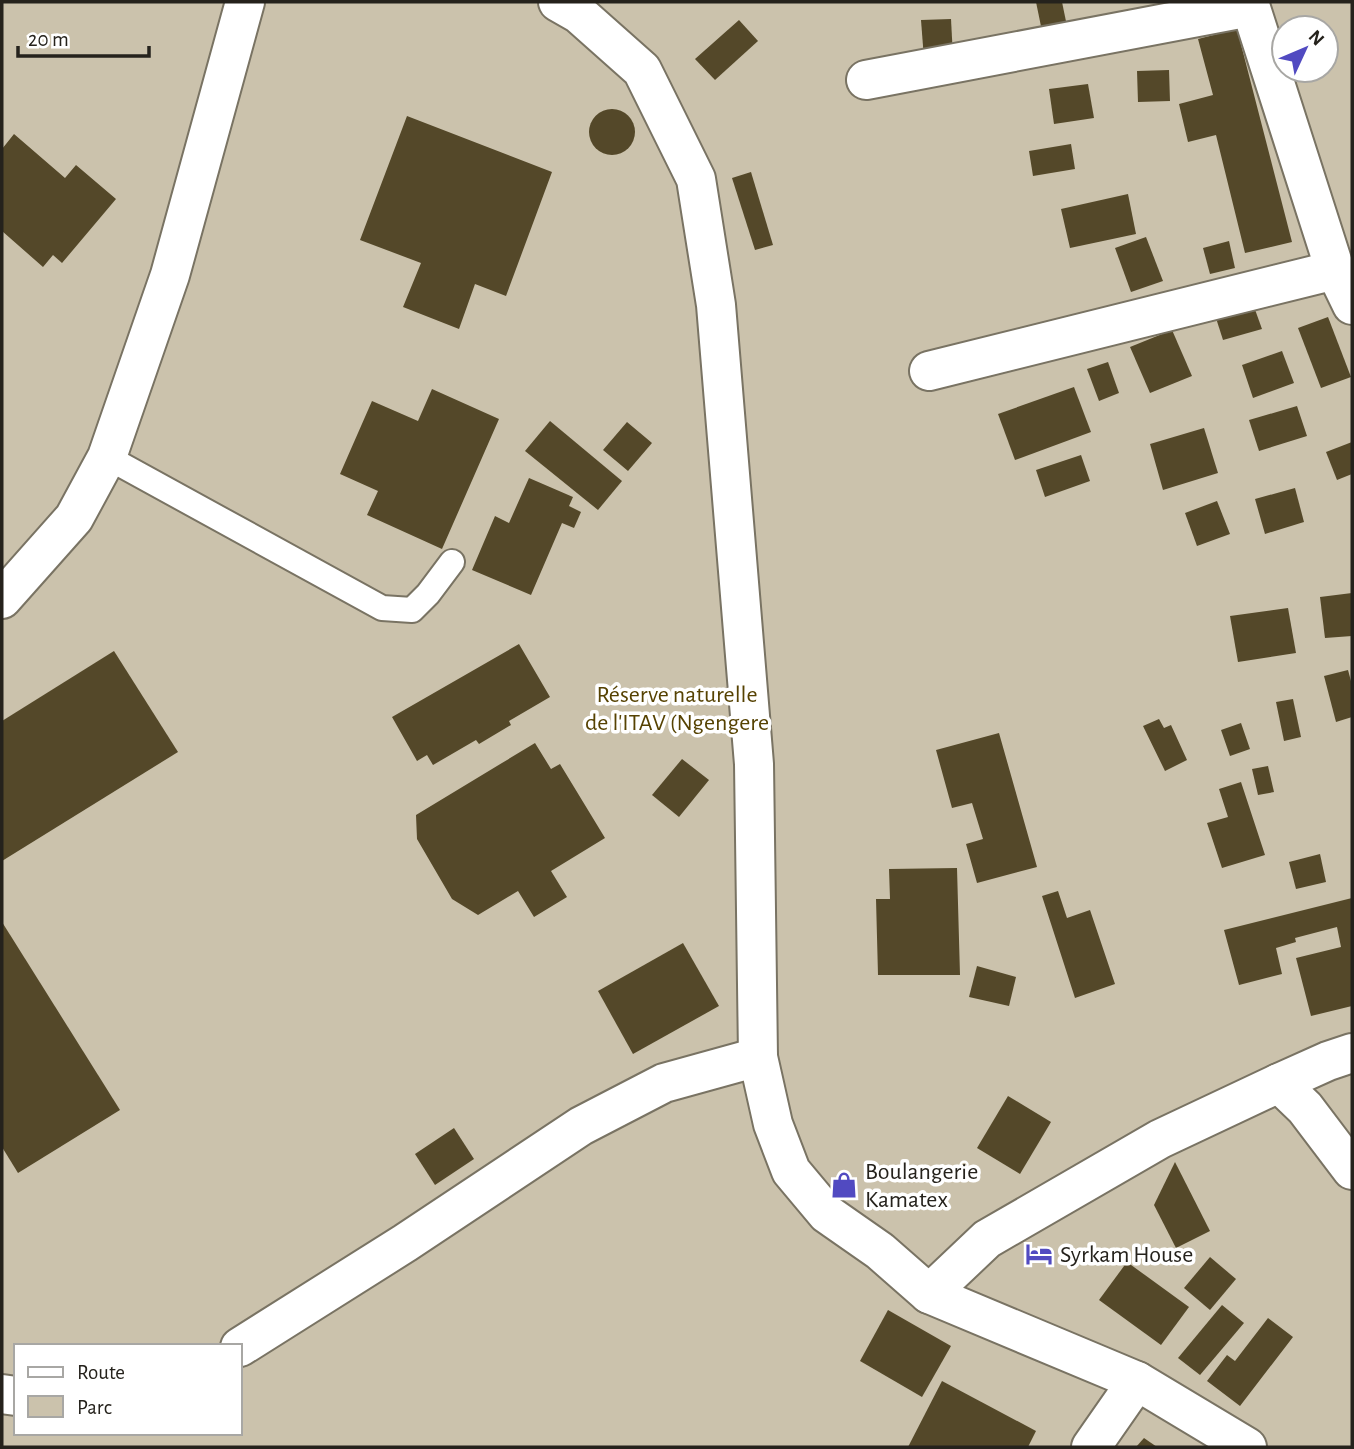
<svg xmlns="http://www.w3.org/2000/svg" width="1354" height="1449" viewBox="0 0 1354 1449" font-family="'Alegreya Sans',sans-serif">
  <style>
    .green { fill: #cbc2ac; fill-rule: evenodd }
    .building { fill: #544829 }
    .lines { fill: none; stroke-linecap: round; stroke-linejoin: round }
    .service-casing { stroke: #797363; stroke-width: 28 }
    .minor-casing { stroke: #797363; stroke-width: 42 }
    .service { stroke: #fff; stroke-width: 24 }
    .minor { stroke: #fff; stroke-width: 38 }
    .labels { text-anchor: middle; stroke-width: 7; stroke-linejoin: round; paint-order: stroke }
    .park-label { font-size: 24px; fill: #564202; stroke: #fff }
    .poi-label { font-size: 24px; fill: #25221c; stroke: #fff; text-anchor: start }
  </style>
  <rect width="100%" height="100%" fill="#efe8d7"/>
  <path class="green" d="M2,2H1352V1447H2ZM1284,28H1326V70H1284ZM16,1346H240V1433H16Z"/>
  <g class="building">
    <polygon points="1036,2 1062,2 1068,31 1043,36"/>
    <polygon points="951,19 953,57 924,59 921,20"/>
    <polygon points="739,20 758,41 715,80 695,59"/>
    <polygon points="1237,29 1292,242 1245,253 1216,135 1188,142 1179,104 1213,95 1198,39"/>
    <polygon points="1169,70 1170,101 1138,102 1137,71"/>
    <polygon points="1088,84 1094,118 1054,124 1049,89"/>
    <circle cx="612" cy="132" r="23"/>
    <polygon points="407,116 552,172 506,296 475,284 459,329 403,307 421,263 360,240"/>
    <polygon points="14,134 65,178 76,165 116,199 62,263 53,255 43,267 2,231 2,149"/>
    <polygon points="1071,144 1075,169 1033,176 1029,151"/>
    <polygon points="751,172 773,245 755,250 732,178"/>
    <polygon points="1128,194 1136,234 1070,248 1061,209"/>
    <polygon points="1146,237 1163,281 1131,292 1115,248"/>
    <polygon points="1229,241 1235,268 1210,274 1203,248"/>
    <polygon points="1253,304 1262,329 1223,340 1215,315"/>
    <polygon points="1328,317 1351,377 1321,388 1298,328"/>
    <polygon points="1172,330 1192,376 1150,393 1130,347"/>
    <polygon points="1282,351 1294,383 1253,398 1242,365"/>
    <polygon points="1108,362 1119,393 1099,401 1087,369"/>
    <polygon points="1074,387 1091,432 1015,460 998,414"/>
    <polygon points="432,389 499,419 442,549 367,515 378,491 340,474 372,401 418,421"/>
    <polygon points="1297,406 1307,436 1259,451 1249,420"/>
    <polygon points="550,421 622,481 598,510 525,451"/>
    <polygon points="627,422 652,443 628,471 603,450"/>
    <polygon points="1204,428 1218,473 1163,490 1150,444"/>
    <polygon points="1352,442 1352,474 1337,480 1326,452"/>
    <polygon points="1081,455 1090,481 1045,497 1036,470"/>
    <polygon points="529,478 573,497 569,506 581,512 574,528 562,523 531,595 472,570 495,516 509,523"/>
    <polygon points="1295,488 1304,522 1265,534 1255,499"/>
    <polygon points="1217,501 1230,534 1197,546 1185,513"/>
    <polygon points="1352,593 1352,636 1325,638 1320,597"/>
    <polygon points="1288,608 1296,653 1238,662 1230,616"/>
    <polygon points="519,644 550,697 509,721 511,725 479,744 476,740 433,765 427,755 417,761 392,717"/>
    <polygon points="114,651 178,752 2,861 2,721"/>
    <polygon points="1348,670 1352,685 1352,717 1336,722 1324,676"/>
    <polygon points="1293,699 1301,737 1284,741 1276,702"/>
    <polygon points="1159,719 1164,728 1171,725 1187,760 1165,771 1143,726"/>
    <polygon points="1241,723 1250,749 1230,756 1221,730"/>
    <polygon points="999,733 1037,867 977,883 966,844 983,839 972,803 952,808 936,750"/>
    <polygon points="535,743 551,769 560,764 605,838 551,871 567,897 534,917 518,891 478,915 452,899 417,839 416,815"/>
    <polygon points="682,759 709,780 679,817 652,795"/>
    <polygon points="1268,766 1274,792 1258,795 1252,769"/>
    <polygon points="1241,782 1265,855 1222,868 1207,823 1228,817 1219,789"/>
    <polygon points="1320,854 1326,882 1296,889 1289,862"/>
    <polygon points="957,868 960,975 878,975 876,899 890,899 889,869"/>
    <polygon points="1058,891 1067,918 1090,910 1115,984 1075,998 1042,896"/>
    <polygon points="1352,898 1352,1006 1311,1016 1296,958 1341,947 1337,927 1295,938 1296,942 1276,948 1282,974 1239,985 1224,930"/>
    <polygon points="2,922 120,1110 18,1173 2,1147"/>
    <polygon points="683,943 719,1006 633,1054 598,991"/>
    <polygon points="977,966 1016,977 1009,1006 969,997"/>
    <polygon points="1008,1096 1051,1122 1020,1174 977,1148"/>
    <polygon points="454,1128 474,1159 435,1185 415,1154"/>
    <polygon points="1175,1162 1210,1231 1176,1248 1154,1205"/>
    <polygon points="1210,1257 1236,1279 1210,1310 1184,1288"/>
    <polygon points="1127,1262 1189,1307 1161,1345 1099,1300"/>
    <polygon points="1222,1305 1244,1323 1200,1375 1178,1358"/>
    <polygon points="888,1310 951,1346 922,1397 860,1361"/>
    <polygon points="1268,1318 1293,1337 1240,1406 1207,1381 1227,1355 1235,1361"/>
    <polygon points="942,1381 1036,1431 1028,1447 908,1447"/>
    <polygon points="1144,1438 1157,1447 1136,1447"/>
  </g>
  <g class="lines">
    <g class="service-casing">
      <polyline id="service" points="107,457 382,608 412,610 428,594 452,562"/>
    </g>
    <g class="minor-casing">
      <g id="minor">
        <polyline points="558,2 579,14 642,70 696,179 716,305 754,764 758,1057 773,1124 791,1171 827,1214 880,1251 929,1294 1137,1381 1247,1447"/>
        <polyline points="1249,2 1335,270 1352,305"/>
        <polyline points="866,80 1250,7"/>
        <polyline points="929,371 1335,270"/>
        <polyline points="2,599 74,518 107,457 170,275 245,2"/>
        <polyline points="1279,1083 1305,1108 1352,1170"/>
        <polyline points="929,1294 987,1239 1160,1139 1279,1083 1328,1061 1352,1053"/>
        <polyline points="240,1347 405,1243 581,1126 664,1083 758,1057"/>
        <polyline points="2,1394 16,1396"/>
        <polyline points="1091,1447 1137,1381"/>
      </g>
    </g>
    <use href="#service" class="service"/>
    <use href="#minor" class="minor"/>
  </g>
  <defs>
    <g id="shop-bare" transform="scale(2.1)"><path d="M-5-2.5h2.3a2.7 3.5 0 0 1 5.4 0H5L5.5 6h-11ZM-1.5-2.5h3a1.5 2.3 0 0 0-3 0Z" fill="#514ac1" stroke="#fff" stroke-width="2.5" paint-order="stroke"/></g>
    <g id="hotel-bare" transform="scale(2.1)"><path d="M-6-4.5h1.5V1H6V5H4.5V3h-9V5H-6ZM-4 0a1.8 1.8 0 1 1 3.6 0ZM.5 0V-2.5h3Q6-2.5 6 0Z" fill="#514ac1" stroke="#fff" stroke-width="2.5" paint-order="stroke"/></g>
  </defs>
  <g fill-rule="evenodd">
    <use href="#shop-bare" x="844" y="1185"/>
    <use href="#hotel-bare" x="1039" y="1254"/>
  </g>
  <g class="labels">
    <g class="park-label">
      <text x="677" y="702">Réserve naturelle<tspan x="677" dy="28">de l'ITAV (Ngengere</tspan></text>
    </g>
    <g class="poi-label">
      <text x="865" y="1179">Boulangerie<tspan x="865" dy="28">Kamatex</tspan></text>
      <text x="1060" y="1262">Syrkam House</text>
    </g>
  </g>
  <rect width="1354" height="1449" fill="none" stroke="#25221c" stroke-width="7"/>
  <rect x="14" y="1344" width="228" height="91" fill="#ffffff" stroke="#a8a7a4" stroke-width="2"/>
  <rect x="28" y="1367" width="35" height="10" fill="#ffffff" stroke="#a8a7a4" stroke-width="2"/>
  <text x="77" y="1379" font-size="21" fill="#25221c">Route</text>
  <rect x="28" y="1396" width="35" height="21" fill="#cbc2ac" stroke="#a8a7a4" stroke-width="2"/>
  <text x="77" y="1414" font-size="21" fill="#25221c">Parc</text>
  <g transform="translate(1305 49) rotate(46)"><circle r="33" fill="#ffffff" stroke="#a8a7a4" stroke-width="2"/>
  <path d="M0-5L12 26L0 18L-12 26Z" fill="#514ac1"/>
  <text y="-10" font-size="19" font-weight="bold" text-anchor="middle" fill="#25221c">N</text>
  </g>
  <path d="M18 46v10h131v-10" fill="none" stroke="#25221c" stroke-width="3.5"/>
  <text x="28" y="46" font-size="21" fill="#25221c" stroke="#ffffff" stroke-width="5" paint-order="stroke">20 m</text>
</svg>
